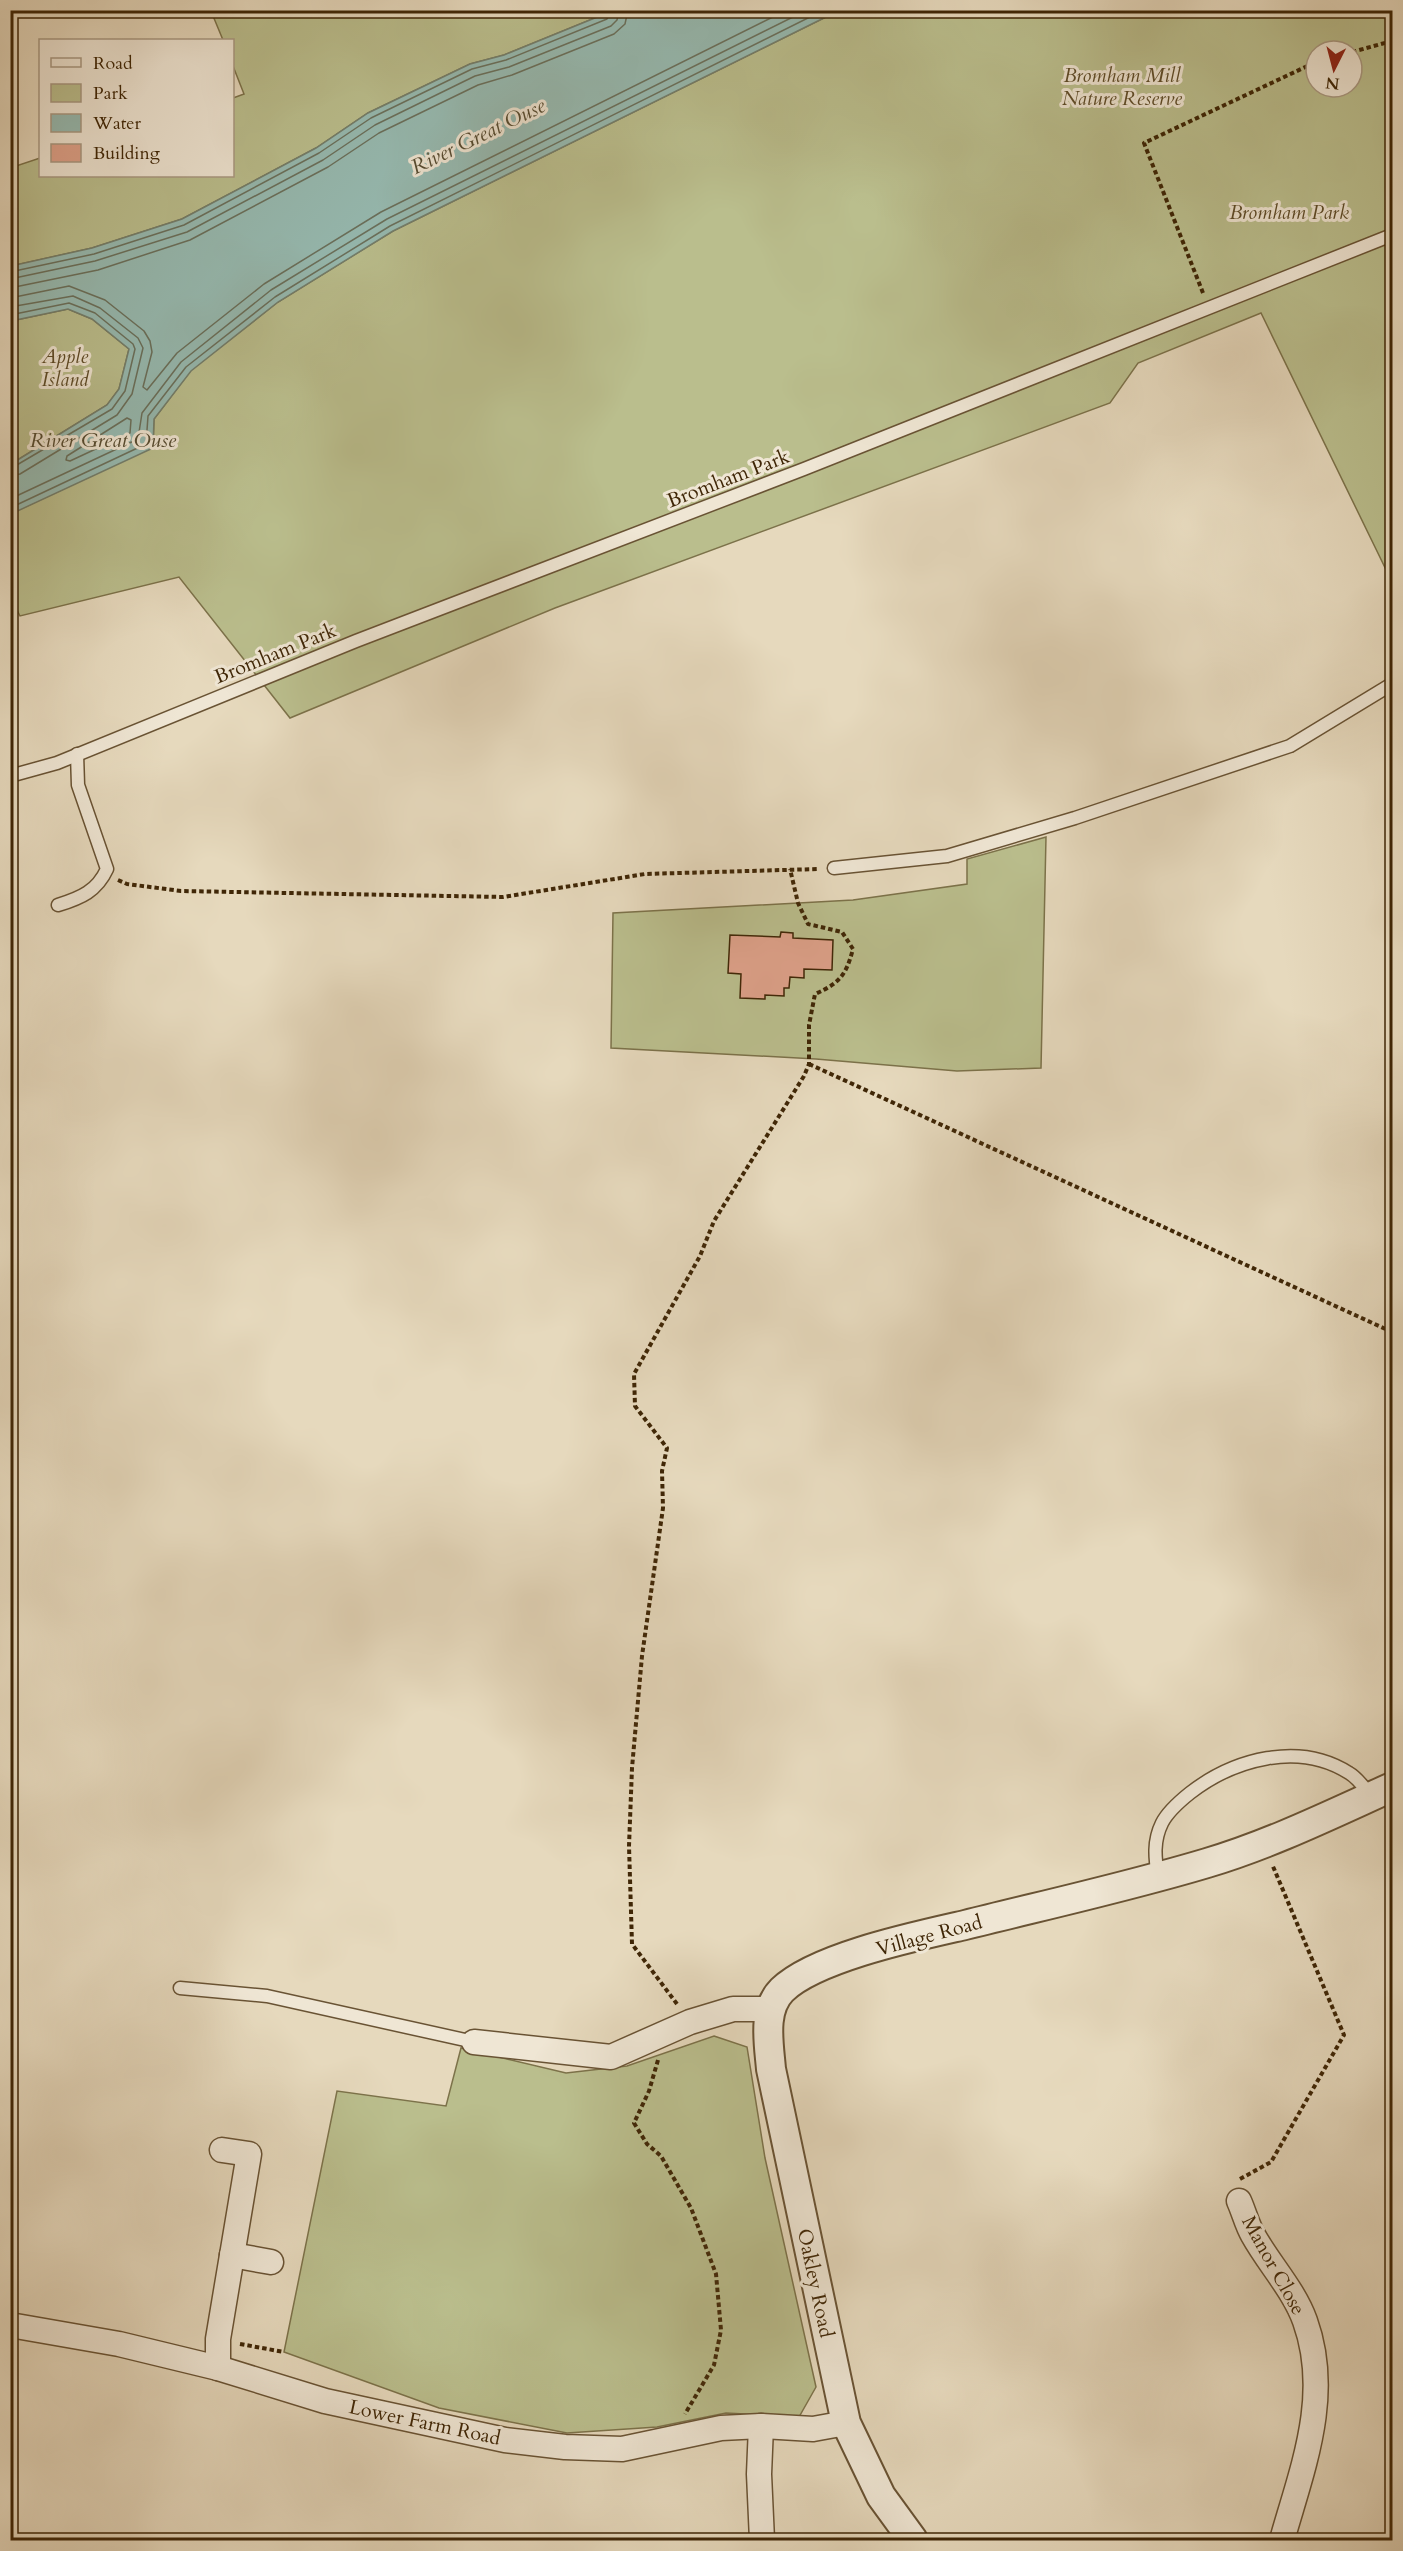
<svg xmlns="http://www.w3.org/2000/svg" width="1403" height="2551" viewBox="0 0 1403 2551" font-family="Cardo,serif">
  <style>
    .green { fill: #babe8d; stroke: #7c724a; stroke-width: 1.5; fill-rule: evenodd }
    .water { fill: #96bab1; stroke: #737f6d; stroke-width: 1.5 }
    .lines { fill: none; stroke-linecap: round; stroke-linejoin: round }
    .shore { stroke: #6a705c; stroke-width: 1.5 }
    .building { fill: #dfa28b; stroke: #3f2606; stroke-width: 1.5 }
    .service-casing { stroke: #695334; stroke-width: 15 }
    .minor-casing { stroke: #695334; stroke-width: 27 }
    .tertiary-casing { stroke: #695334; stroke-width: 32 }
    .path { stroke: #3f2606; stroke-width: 4; stroke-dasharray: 4.5 3; stroke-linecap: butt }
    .service { stroke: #efe6d4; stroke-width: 12 }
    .minor { stroke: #efe6d4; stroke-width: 24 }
    .tertiary { stroke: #efe6d4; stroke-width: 28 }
    .labels { text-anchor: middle; stroke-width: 6; stroke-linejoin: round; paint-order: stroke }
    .park-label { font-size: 20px; font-style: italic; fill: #5e4c28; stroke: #efe6d4 }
    .street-label { font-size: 20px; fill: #3f2606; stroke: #efe6d4 }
    .water-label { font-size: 21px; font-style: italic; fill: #554b31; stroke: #efe6d4 }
  </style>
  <rect width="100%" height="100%" fill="#e6d9bd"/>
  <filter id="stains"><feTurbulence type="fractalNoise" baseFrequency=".00333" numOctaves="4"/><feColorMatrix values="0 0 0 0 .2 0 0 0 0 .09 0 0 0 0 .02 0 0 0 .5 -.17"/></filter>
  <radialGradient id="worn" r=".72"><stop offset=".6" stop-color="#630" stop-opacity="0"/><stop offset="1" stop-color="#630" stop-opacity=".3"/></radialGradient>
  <g class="green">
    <polygon points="211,11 612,11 504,55 470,64 368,113 316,148 182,219 92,248 11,266 10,168 40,158 40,176 232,176 233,98 244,94 233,66 232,40 223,40"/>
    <path d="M838,11H1392V582L1261,313L1138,363L1110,403L555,608L290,718L179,577L20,616L11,598L10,514L153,447L154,419L191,370L278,302L393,231ZM1316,51H1352V87H1316Z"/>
    <polygon points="68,309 92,319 129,349 119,389 107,405 11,464 11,321"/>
    <polygon points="1046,837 1041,1068 957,1071 816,1059 611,1048 613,913 853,900 967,884 967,859"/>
    <polygon points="714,2036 747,2047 765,2158 816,2387 799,2417 726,2413 657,2427 567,2433 439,2408 284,2352 337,2091 446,2106 461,2048 566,2073 627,2066"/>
  </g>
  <polygon class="water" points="612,11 838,11 393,231 278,302 191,371 154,419 153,448 11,514 11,464 107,405 119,389 129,349 92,319 68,309 11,321 11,266 92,248 182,219 316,148 368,113 470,64 504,55"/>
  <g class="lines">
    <g class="shore">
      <polyline points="10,272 94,254 184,225 319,153 371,118 472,69 506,60 607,19 612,10"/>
      <polyline points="10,279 95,261 187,232 323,160 375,125 475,76 509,67 611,26 617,20 619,10"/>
      <polyline points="10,288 98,270 190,240 328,167 379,133 478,85 512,75 614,34 625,24 628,10"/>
      <polyline points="10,298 69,286 105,300 144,331 150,341 152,352 143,387 147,390 177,353 264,284 381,212 787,10"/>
      <polyline points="10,307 73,296 100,308 138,338 143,348 132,394 117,415 20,474 10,476"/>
      <polyline points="10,315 69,303 95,313 133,344 135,349 125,391 112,409 10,469"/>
      <polygon points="127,418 131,420 130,433 70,461 66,460 67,456"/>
      <polyline points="10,499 138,439 142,413 181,362 271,290 387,219 807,10"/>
      <polyline points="10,508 146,444 148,416 186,367 275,297 390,226 824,10"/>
    </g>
  </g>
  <polygon class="building" points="781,932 793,933 793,938 833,940 832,970 804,969 804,978 790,977 789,988 784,988 784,996 765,995 765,999 740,998 741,974 728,973 730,935 780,937"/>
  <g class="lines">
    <g class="service-casing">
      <g id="service">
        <polyline points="10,776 57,763 356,641 804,469 1392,235"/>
        <polyline points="834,868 947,856 1075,818 1290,746 1392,684"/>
        <path d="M58,905C81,898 97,891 107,869L78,785L77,754"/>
        <path d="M1158,1877C1155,1858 1153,1841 1162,1823C1168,1811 1180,1801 1190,1793C1234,1759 1299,1741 1349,1773C1358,1778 1365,1789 1371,1796"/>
        <polyline points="180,1988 267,1996 474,2042"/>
      </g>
    </g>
    <g class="minor-casing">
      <g id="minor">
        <polyline points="474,2042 611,2057 690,2022 733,2009 772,2009"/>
        <path d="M1239,2201C1244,2212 1247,2225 1253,2235C1269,2264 1294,2290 1305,2321C1332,2396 1302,2469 1282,2540"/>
        <polyline points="232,2255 271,2262"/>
        <polyline points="10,2325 119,2344 218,2368 325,2401 505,2440 565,2447 622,2449 721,2428 761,2426 813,2429 846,2423"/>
        <polyline points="218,2368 218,2339 249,2154 222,2150"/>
        <polyline points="761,2426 759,2474 762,2540"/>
      </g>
    </g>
    <g class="tertiary-casing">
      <path id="tertiary" d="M913,2540L881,2496L846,2423L771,2069C769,2044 762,2010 782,1990C816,1957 917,1936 965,1925C1045,1905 1127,1887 1207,1863C1271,1844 1332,1814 1392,1787"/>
    </g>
    <g class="path">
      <polyline points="1352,52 1392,41"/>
      <polyline points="1203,293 1144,143 1316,62"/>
      <polyline points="118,880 127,884 181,891 503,897 645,874 818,869"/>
      <polyline points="809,1064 1392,1332"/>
      <path d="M677,2004L632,1944L629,1846L632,1768L642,1656L663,1508L662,1471L667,1448L635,1406L634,1374L700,1256L714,1221L804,1076L809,1064V1025L815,994C840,983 846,975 853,949L842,932L808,924L798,903L790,869"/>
      <polyline points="658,2060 649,2091 634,2123 647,2144 661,2156 691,2208 716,2274 721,2330 714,2365 685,2414"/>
      <polyline points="1240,2179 1271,2162 1344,2035 1272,1864"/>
      <polyline points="240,2344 284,2352"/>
    </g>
    <use href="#service" class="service"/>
    <use href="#minor" class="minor"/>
    <use href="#tertiary" class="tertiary"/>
  </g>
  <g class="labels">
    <g class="park-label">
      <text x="1122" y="82">Bromham Mill<tspan x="1122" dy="23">Nature Reserve</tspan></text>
      <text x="1289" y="219">Bromham Park</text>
      <text x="65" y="363">Apple<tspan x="65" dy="23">Island</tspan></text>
    </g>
    <g class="street-label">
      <text transform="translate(728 478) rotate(-21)" y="7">Bromham Park</text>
      <text transform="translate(275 653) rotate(-22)" y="7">Bromham Park</text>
      <text transform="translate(929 1935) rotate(-15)" y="7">Village Road</text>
      <text transform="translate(1274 2265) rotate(61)" y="7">Manor Close</text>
      <text transform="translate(816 2283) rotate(78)" y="7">Oakley Road</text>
      <text transform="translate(425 2422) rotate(12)" y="7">Lower Farm Road</text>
    </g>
    <g class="water-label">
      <text transform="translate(478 136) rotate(-26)" y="7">River Great Ouse</text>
      <text x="103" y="447">River Great Ouse</text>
    </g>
  </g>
  <rect width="1403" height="2551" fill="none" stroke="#e6d9bd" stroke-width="36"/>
  <rect x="12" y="12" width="1379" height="2527" fill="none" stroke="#3f2606" stroke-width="3"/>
  <rect x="18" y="18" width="1367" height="2515" fill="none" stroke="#3f2606" stroke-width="1.5"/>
  <rect x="39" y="39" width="195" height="138" fill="#efe6d4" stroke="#a99982" stroke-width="1.5"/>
  <rect x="51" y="58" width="30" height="9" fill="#efe6d4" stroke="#a99982" stroke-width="1.5"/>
  <text x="93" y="69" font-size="18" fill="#3f2606">Road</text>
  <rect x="51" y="84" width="30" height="18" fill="#babe8d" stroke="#a99982" stroke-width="1.5"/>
  <text x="93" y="99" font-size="18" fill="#3f2606">Park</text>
  <rect x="51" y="114" width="30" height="18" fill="#96bab1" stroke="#a99982" stroke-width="1.5"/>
  <text x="93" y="129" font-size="18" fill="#3f2606">Water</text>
  <rect x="51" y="144" width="30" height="18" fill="#dfa28b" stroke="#a99982" stroke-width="1.5"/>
  <text x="93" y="159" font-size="18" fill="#3f2606">Building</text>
  <g transform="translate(1334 69) rotate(186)"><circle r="28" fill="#efe6d4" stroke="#a99982" stroke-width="1.5"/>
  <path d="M0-4.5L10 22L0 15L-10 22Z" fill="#8f2418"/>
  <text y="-9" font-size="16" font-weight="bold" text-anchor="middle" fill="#3f2606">N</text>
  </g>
  <rect width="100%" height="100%" filter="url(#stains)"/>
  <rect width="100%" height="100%" fill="url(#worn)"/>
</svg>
